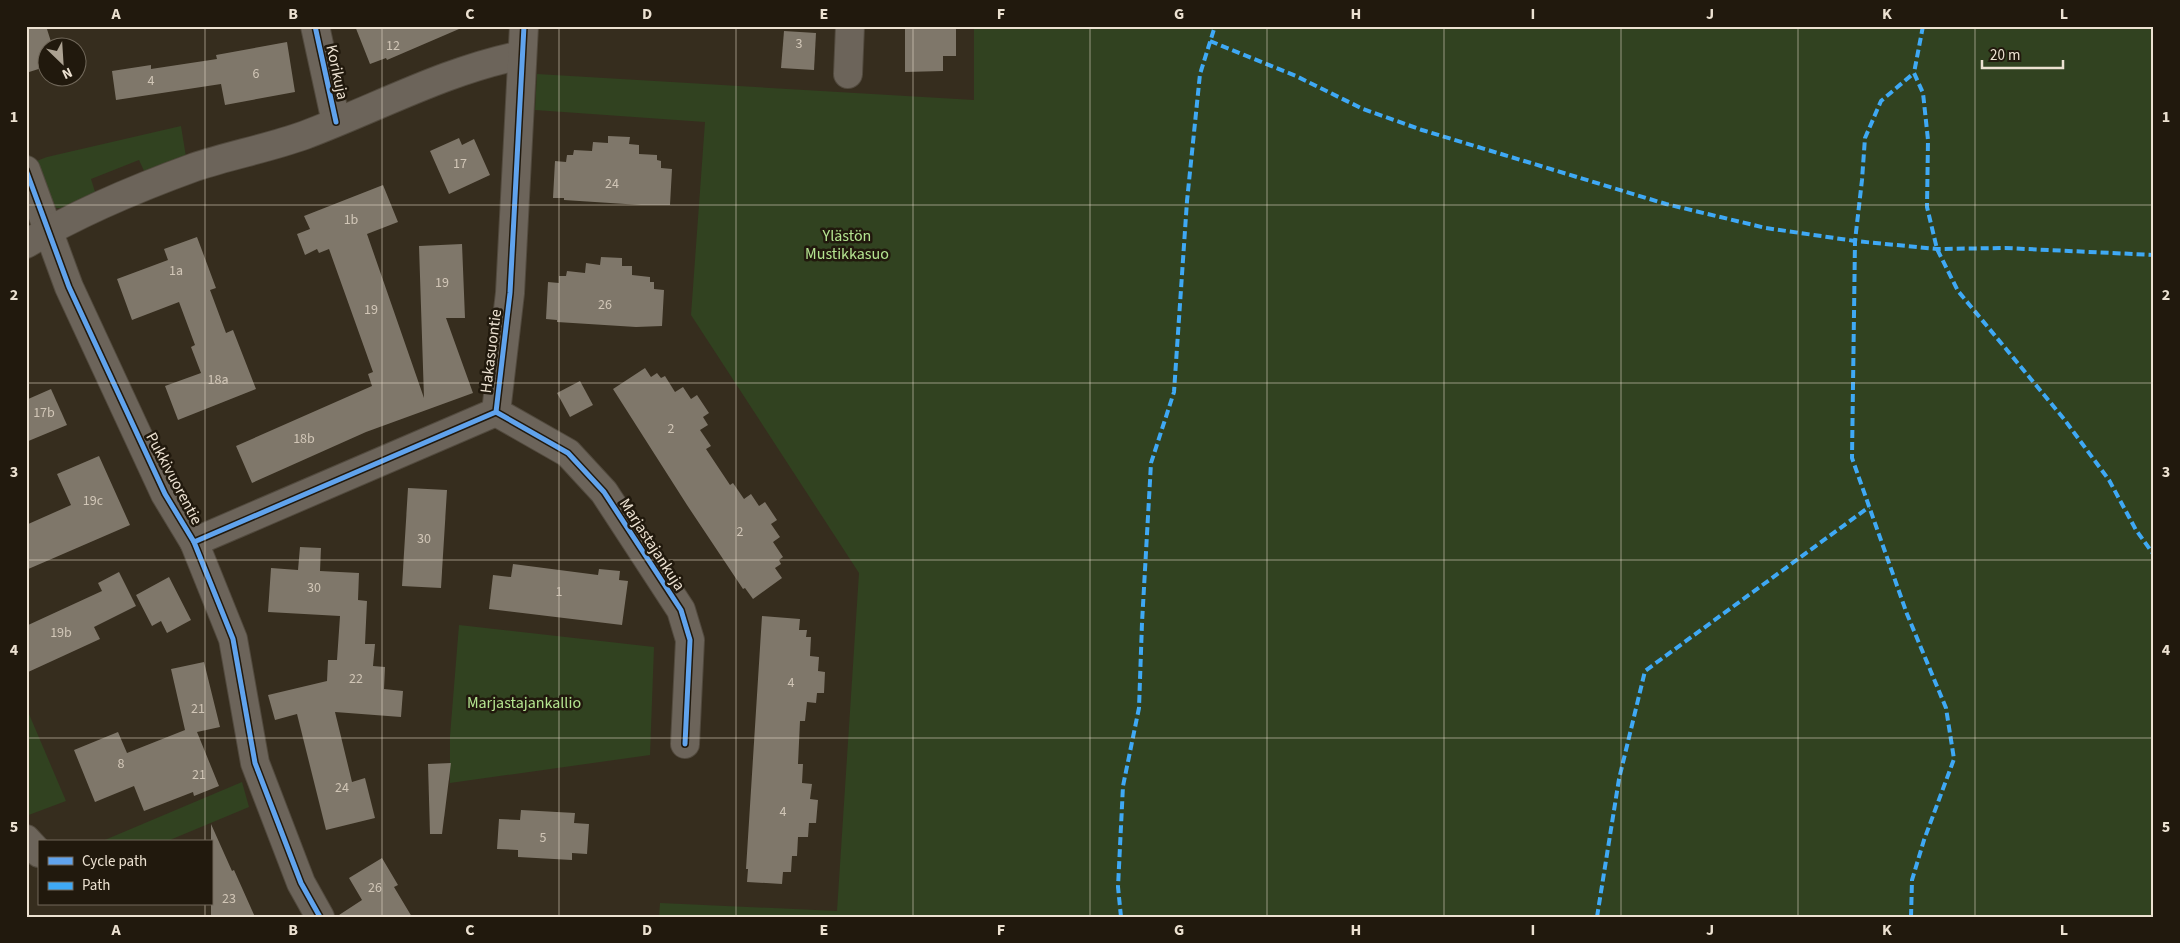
<svg xmlns="http://www.w3.org/2000/svg" width="2180" height="943" viewBox="0 0 2180 943" font-family="'Source Sans 3',sans-serif">
  <style>
    .green { fill: #314220 }
    .building { fill: #7f776a }
    .lines { fill: none; stroke-linecap: round; stroke-linejoin: round }
    .minor-casing { stroke: #524a3e; stroke-width: 30 }
    .minor { stroke: #6c645a; stroke-width: 28 }
    .quiet { stroke: #3fa9f5; stroke-width: 4; stroke-dasharray: 8 4; stroke-linecap: butt }
    .cycleway-casing { stroke: #21190d; stroke-width: 8 }
    .cycleway { stroke: #60a3ed; stroke-width: 5 }
    .grid { fill: none; stroke: #ece1d1; stroke-width: 1; stroke-opacity: 0.55 }
    .labels { text-anchor: middle; stroke-width: 5; stroke-linejoin: round; paint-order: stroke }
    .number-label { font-size: 14px; fill: #d1c6b7 }
    .street-label { font-size: 16px; fill: #ece1d1; stroke: #21190d }
    .park-label { font-size: 16px; fill: #b4e490; stroke: #21190d }
    .neatline { fill: none; stroke: #ece1d1; stroke-width: 2 }
    .grid-label { font-size: 16px; text-anchor: middle; font-weight: bold; fill: #ece1d1 }
  </style>
  <rect width="100%" height="100%" fill="#362d1e"/>
  <g class="green">
    <polygon points="974,26 2154,26 2154,917 659,917 660,903 837,911 859,573 691,315 705,122 535,110 537,74 974,100"/>
    <polygon points="181,126 186,157 146,175 139,160 91,179 96,195 72,208 56,208 34,162 47,157"/>
    <polygon points="459,625 654,647 650,755 450,783 450,736"/>
    <polygon points="26,707 66,801 26,816"/>
    <polygon points="242,782 249,807 165,842 100,842"/>
  </g>
  <g class="building">
    <polygon points="26,26 46,26 53,48 48,48 48,66 26,73"/>
    <polygon points="355,26 466,26 387,60 386,58 370,64"/>
    <polygon points="905,26 956,27 956,56 943,56 943,71 905,72"/>
    <polygon points="784,31 816,33 814,70 781,68"/>
    <polygon points="287,42 295,92 225,105 221,84 116,100 112,71 151,65 151,69 217,59 216,55"/>
    <polygon points="608,136 630,137 629,144 639,145 639,154 657,155 657,160 661,161 661,168 672,169 670,205 641,205 564,200 564,198 553,198 555,161 566,162 567,155 573,155 574,150 592,151 593,142 608,143"/>
    <polygon points="459,138 462,145 474,139 490,175 449,194 430,151"/>
    <polygon points="383,185 398,222 367,234 424,398 419,246 462,244 465,318 446,318 473,393 366,432 252,483 236,446 372,386 368,374 373,372 329,249 319,253 317,249 305,255 297,234 310,229 304,216"/>
    <polygon points="197,237 216,288 210,290 226,333 233,330 256,389 178,420 165,386 201,373 191,347 195,345 179,302 132,320 117,279 168,260 164,249"/>
    <polygon points="601,257 622,258 622,266 632,266 632,275 650,277 650,282 654,282 654,289 664,290 662,326 636,327 557,322 557,320 546,319 548,282 559,283 559,276 566,276 567,271 585,273 586,263 600,265"/>
    <polygon points="645,368 651,377 657,373 661,378 665,376 675,392 683,387 691,399 697,395 709,413 703,417 708,425 700,430 711,446 706,449 730,485 733,483 744,499 751,494 759,506 765,502 777,520 771,524 780,537 773,542 783,557 779,560 781,564 775,568 782,578 753,599 745,588 743,589 687,505 613,389"/>
    <polygon points="580,381 593,405 570,417 557,393"/>
    <polygon points="51,389 67,425 26,442 26,400"/>
    <polygon points="99,456 130,525 26,570 26,525 71,505 57,474"/>
    <polygon points="408,488 447,490 441,588 402,586"/>
    <polygon points="300,547 321,548 320,571 359,573 358,600 367,601 365,644 375,644 373,666 385,667 384,689 403,691 401,717 335,712 352,782 365,778 375,818 326,830 297,714 275,720 268,695 327,681 328,660 337,660 340,616 268,612 271,568 298,570"/>
    <polygon points="513,564 598,575 599,569 620,571 619,580 628,581 622,625 489,609 493,575 511,577"/>
    <polygon points="119,572 136,606 94,627 100,639 26,673 26,626 102,591 98,583"/>
    <polygon points="169,577 191,620 167,633 161,621 152,626 136,595"/>
    <polygon points="762,616 800,619 799,630 807,630 806,637 811,637 810,656 819,657 818,671 825,672 824,693 817,693 816,703 807,702 805,721 800,721 798,764 803,764 802,783 812,784 810,799 818,800 816,823 809,823 808,837 798,837 797,856 792,856 791,872 783,872 782,884 747,882 748,869 746,869"/>
    <polygon points="204,662 220,727 197,732 219,786 194,796 193,792 144,811 134,786 95,802 74,750 118,732 127,753 185,730 171,669"/>
    <polygon points="451,763 442,834 430,834 428,764"/>
    <polygon points="521,810 575,813 574,823 589,824 587,854 572,853 572,860 518,857 518,850 497,849 499,819 520,820"/>
    <polygon points="211,824 232,871 234,870 255,917 211,917"/>
    <polygon points="382,858 398,885 394,887 412,917 336,917 362,900 349,878"/>
  </g>
  <g class="lines">
    <g class="minor-casing">
      <g id="minor">
        <polyline points="315,26 336,122"/>
        <polyline points="848,74 850,26"/>
        <polyline points="26,170 69,287 165,494 194,542 233,639 255,763 301,883 320,917"/>
        <path d="M26,244C79,212 137,188 195,167C231,155 269,148 305,135C377,108 446,70 522,55"/>
        <polyline points="496,412 568,453 604,492 681,610 690,640 685,744"/>
        <polyline points="194,542 496,412 510,293 524,26"/>
        <polyline points="26,839 39,853"/>
      </g>
    </g>
    <use href="#minor" class="minor"/>
    <g class="quiet">
      <polyline points="1923,26 1914,73 1923,93 1928,140 1927,207 1937,249 1958,291 2064,419 2109,480 2136,530 2154,555"/>
      <polyline points="1210,41 1296,76 1363,109 1422,130 1666,204 1766,228 1855,241 1937,249 2005,248 2154,255"/>
      <polyline points="1121,917 1118,887 1123,786 1139,708 1142,623 1151,463 1174,392 1187,201 1200,74 1215,26"/>
      <polyline points="1597,917 1619,779 1645,671 1869,507"/>
      <polyline points="1911,917 1912,880 1924,840 1954,759 1946,708 1907,614 1852,458 1855,241 1862,180 1865,138 1881,101 1914,73"/>
    </g>
    <g class="cycleway-casing">
      <g id="cycleway">
        <polyline points="315,26 336,122"/>
        <polyline points="26,170 69,287 165,494 194,542 233,639 255,763 301,883 320,917"/>
        <polyline points="496,412 568,453 604,492 681,610 690,640 685,744"/>
        <polyline points="194,542 496,412 510,293 524,26"/>
      </g>
    </g>
    <use href="#cycleway" class="cycleway"/>
  </g>
  <path class="grid" d="M205,26V842M382,26V917M559,26V917M736,26V917M913,26V917M1090,26V917M1267,26V917M1444,26V917M1621,26V917M1798,26V917M1975,26V917M26,205H2154M26,383H2154M26,560H2154M26,738H2154M205,904V917"/>
  <g class="labels">
    <g class="number-label">
      <text x="799" y="48">3</text>
      <text x="393" y="50">12</text>
      <text x="256" y="78">6</text>
      <text x="151" y="85">4</text>
      <text x="460" y="168">17</text>
      <text x="612" y="188">24</text>
      <text x="351" y="224">1b</text>
      <text x="176" y="275">1a</text>
      <text x="442" y="287">19</text>
      <text x="605" y="309">26</text>
      <text x="371" y="314">19</text>
      <text x="218" y="384">18a</text>
      <text x="44" y="417">17b</text>
      <text x="671" y="433">2</text>
      <text x="304" y="443">18b</text>
      <text x="93" y="505">19c</text>
      <text x="740" y="536">2</text>
      <text x="424" y="543">30</text>
      <text x="314" y="592">30</text>
      <text x="559" y="596">1</text>
      <text x="61" y="637">19b</text>
      <text x="356" y="683">22</text>
      <text x="791" y="687">4</text>
      <text x="198" y="713">21</text>
      <text x="121" y="768">8</text>
      <text x="199" y="779">21</text>
      <text x="342" y="792">24</text>
      <text x="783" y="816">4</text>
      <text x="543" y="842">5</text>
      <text x="375" y="892">26</text>
      <text x="229" y="903">23</text>
    </g>
    <g class="street-label">
      <text transform="translate(338 72) rotate(78)" y="6">Korikuja</text>
      <text transform="translate(490 351) rotate(-83)" y="6">Hakasuontie</text>
      <text transform="translate(175 478) rotate(62)" y="6">Pukkivuorentie</text>
      <text transform="translate(653 544) rotate(57)" y="6">Marjastajankuja</text>
    </g>
    <g class="park-label">
      <text x="847" y="241">Ylästön<tspan x="847" dy="18">Mustikkasuo</tspan></text>
      <text x="524" y="708">Marjastajankallio</text>
    </g>
  </g>
  <rect width="2180" height="943" fill="none" stroke="#21190d" stroke-width="55"/>
  <rect x="38" y="840" width="175" height="65" fill="#21190d" stroke="#72695b"/>
  <rect x="48" y="857" width="25" height="8" fill="#60a3ed" stroke="#72695b"/>
  <text x="82" y="866" font-size="15" fill="#ece1d1">Cycle path</text>
  <rect x="48" y="882" width="25" height="8" fill="#3fa9f5" stroke="#72695b"/>
  <text x="82" y="890" font-size="15" fill="#ece1d1">Path</text>
  <g transform="translate(62 62) rotate(155)"><circle r="24" fill="#21190d" stroke="#72695b"/>
  <path d="M0-4L9 19L0 12L-9 19Z" fill="#aca292"/>
  <text y="-8" font-size="14" font-weight="bold" text-anchor="middle" fill="#ece1d1">N</text>
  </g>
  <path d="M1982 60v8h81v-8" fill="none" stroke="#ece1d1" stroke-width="2.5"/>
  <text x="1990" y="60" font-size="15" fill="#ece1d1" stroke="#21190d" stroke-width="4" paint-order="stroke">20 m</text>
  <rect x="28" y="28" width="2124" height="888" class="neatline"/>
  <g class="grid-label">
    <text x="116" y="19">A</text>
    <text x="293" y="19">B</text>
    <text x="470" y="19">C</text>
    <text x="647" y="19">D</text>
    <text x="824" y="19">E</text>
    <text x="1001" y="19">F</text>
    <text x="1179" y="19">G</text>
    <text x="1356" y="19">H</text>
    <text x="1533" y="19">I</text>
    <text x="1710" y="19">J</text>
    <text x="1887" y="19">K</text>
    <text x="2064" y="19">L</text>
    <text x="14" y="122">1</text>
    <text x="2166" y="122">1</text>
    <text x="14" y="300">2</text>
    <text x="2166" y="300">2</text>
    <text x="14" y="477">3</text>
    <text x="2166" y="477">3</text>
    <text x="14" y="655">4</text>
    <text x="2166" y="655">4</text>
    <text x="14" y="832">5</text>
    <text x="2166" y="832">5</text>
    <text x="116" y="935">A</text>
    <text x="293" y="935">B</text>
    <text x="470" y="935">C</text>
    <text x="647" y="935">D</text>
    <text x="824" y="935">E</text>
    <text x="1001" y="935">F</text>
    <text x="1179" y="935">G</text>
    <text x="1356" y="935">H</text>
    <text x="1533" y="935">I</text>
    <text x="1710" y="935">J</text>
    <text x="1887" y="935">K</text>
    <text x="2064" y="935">L</text>
  </g>
</svg>
